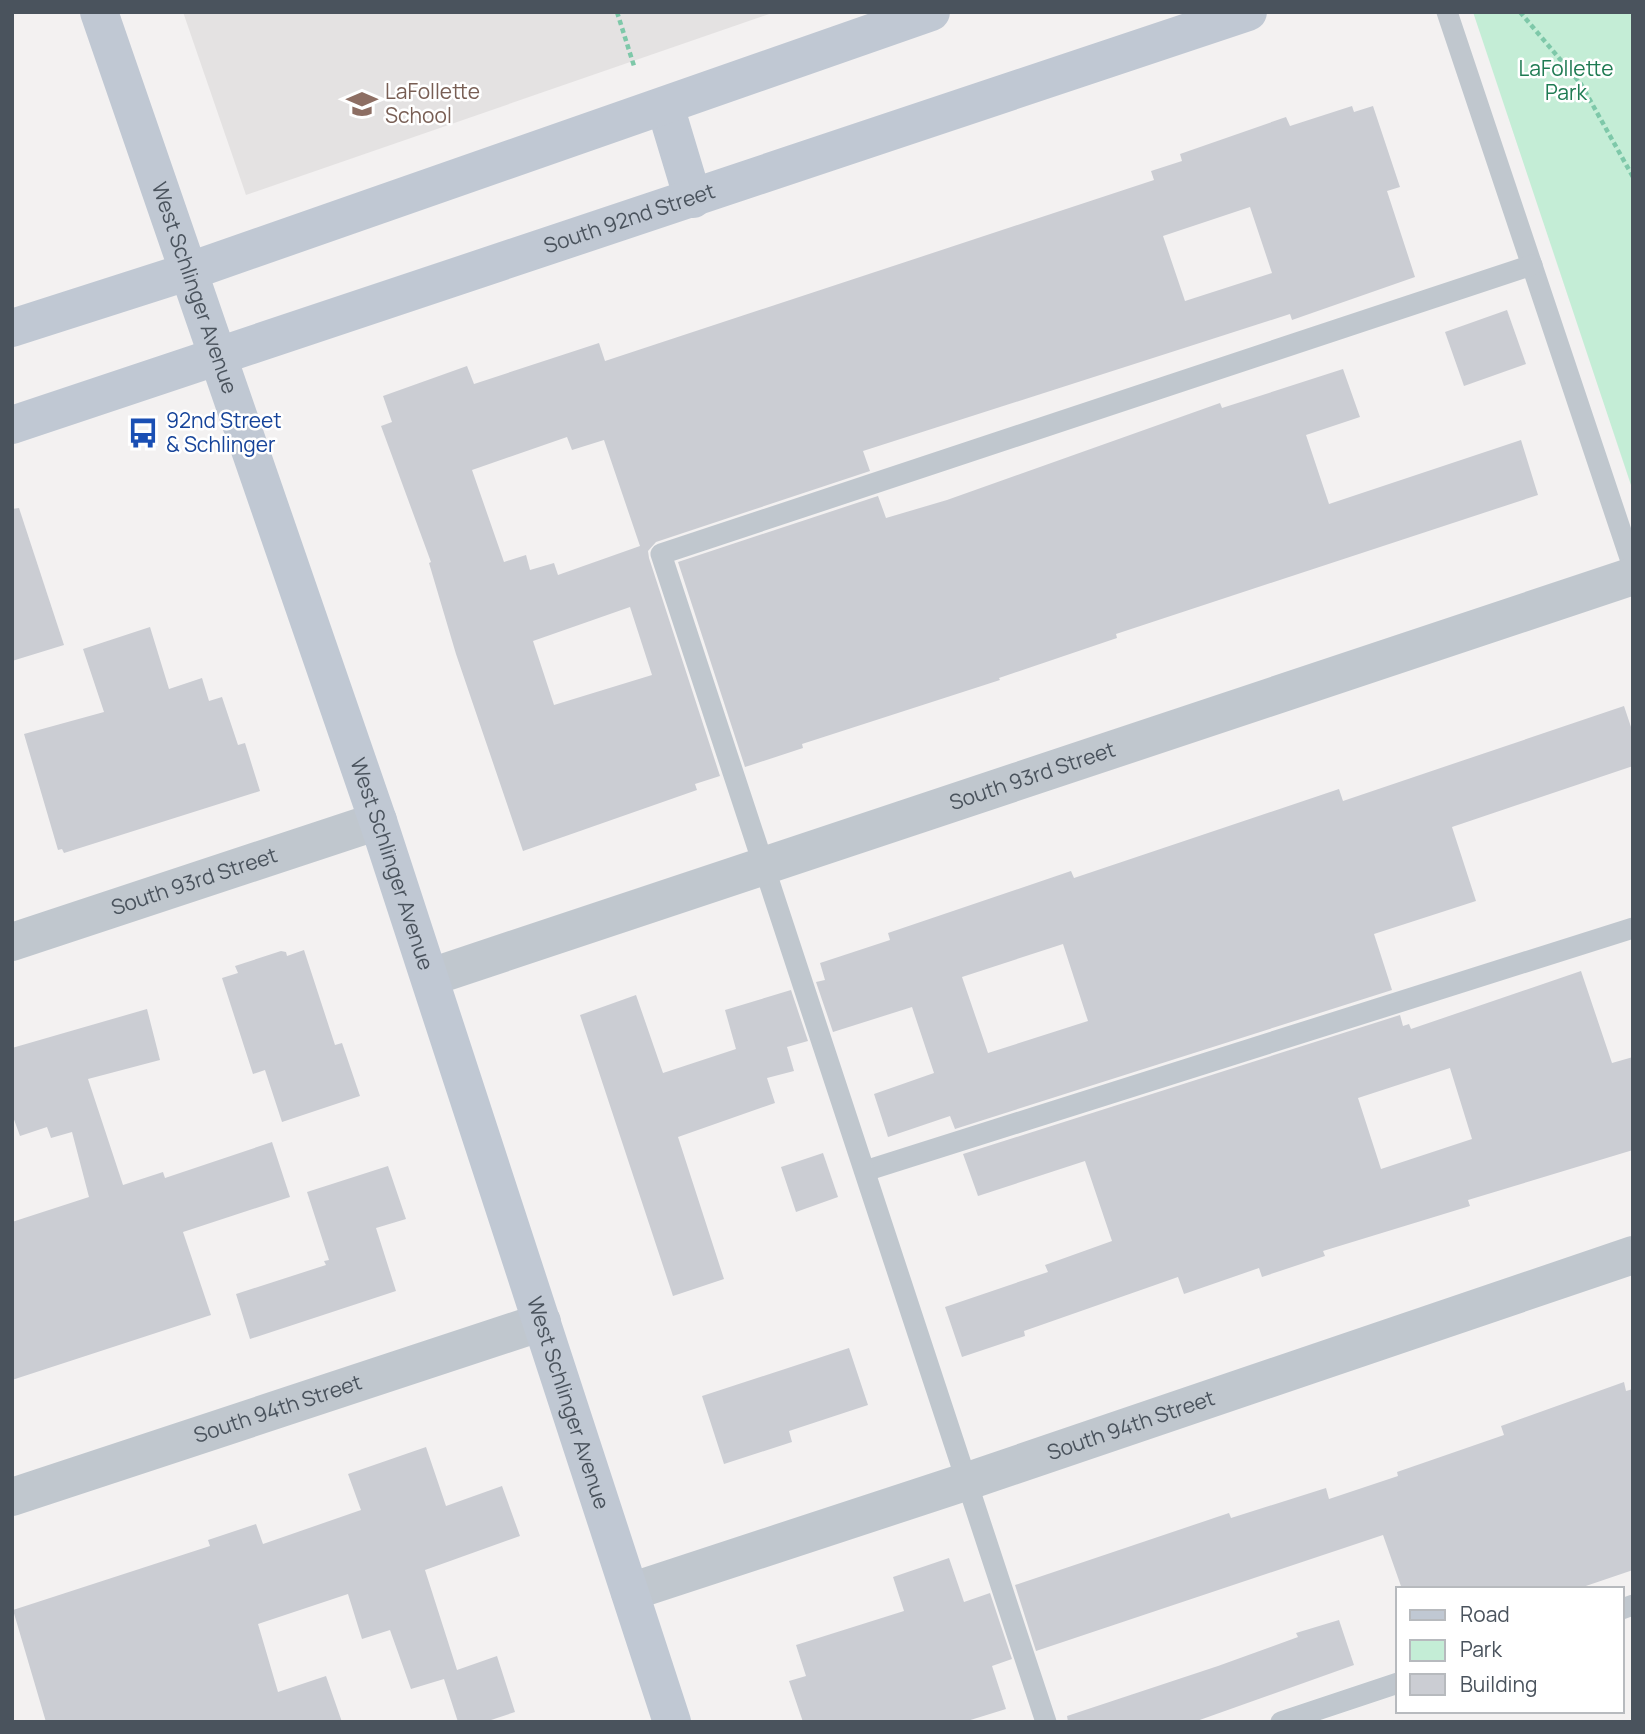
<svg xmlns="http://www.w3.org/2000/svg" width="1645" height="1734" viewBox="0 0 1645 1734" font-family="Manrope,sans-serif">
  <style>
    .education { fill: #e4e2e2 }
    .green { fill: #c4edd6 }
    .building { fill: #cbcdd3; fill-rule: evenodd }
    .lines { fill: none; stroke-linecap: round; stroke-linejoin: round }
    .path { stroke: #7ec8a9; stroke-width: 4.5; stroke-dasharray: 5 3.5; stroke-linecap: butt }
    .lane { stroke: #c0c7ce; stroke-width: 21 }
    .street { stroke: #c0c7ce; stroke-width: 38 }
    .secondary { stroke: #c0c8d3; stroke-width: 38 }
    .labels { text-anchor: middle; stroke-width: 5; stroke-linejoin: round; paint-order: stroke }
    .park-label { font-size: 21px; fill: #1f7b53; stroke: #fff }
    .education-label { font-size: 21px; fill: #785e54; stroke: #fff; text-anchor: start }
    .street-label { font-size: 21px; fill: #4a535d; stroke: #fff }
    .transit-label { font-size: 21px; fill: #164399; stroke: #fff; text-anchor: start }
  </style>
  <rect width="100%" height="100%" fill="#f3f1f1"/>
  <polygon class="education" points="183,12 775,12 246,195"/>
  <polygon class="green" points="1473,12 1633,12 1633,491"/>
  <g class="building">
    <path d="M1352,106L1354,112L1373,106L1400,187L1387,191L1415,277L1292,320L1290,314L863,451L870,471L656,542L648,551L649,558L720,776L695,784L697,790L523,851L456,654L429,563L431,562L381,426L392,422L383,396L467,366L474,384L599,343L605,361L1154,180L1151,171L1182,161L1180,154L1286,117L1290,126ZM1250,207L1272,273L1185,301L1163,236ZM567,437L572,450L604,440L640,546L558,575L554,563L530,570L526,555L504,562L472,470ZM630,607L652,675L554,705L533,641Z"/>
    <polygon points="1507,310 1526,364 1464,386 1445,332"/>
    <polygon points="1343,369 1360,417 1306,435 1329,504 1521,440 1538,495 1116,634 1117,638 999,678 1000,680 802,744 803,748 745,767 678,562 878,496 886,518 947,500 1220,403 1222,408"/>
    <polygon points="19,508 64,645 12,661 12,509"/>
    <polygon points="150,627 169,689 202,678 209,701 222,697 238,745 245,743 260,791 64,853 62,849 58,850 24,734 104,712 83,649"/>
    <path d="M1624,706L1633,733V766L1452,827L1476,901L1374,934L1392,990L955,1129L950,1116L888,1137L874,1094L934,1073L912,1007L833,1032L816,982L825,980L820,963L890,940L888,933L1071,871L1074,878L1339,789L1343,801ZM1063,944L1088,1021L988,1053L962,977Z"/>
    <polygon points="304,950 335,1045 342,1043 360,1096 282,1122 265,1070 253,1074 222,978 238,973 235,966 281,951 286,952 287,956"/>
    <path d="M1581,971L1612,1063L1633,1057V1150L1468,1200L1470,1206L1323,1251L1325,1256L1262,1277L1259,1268L1184,1294L1178,1277L1024,1331L1025,1336L962,1357L945,1307L1048,1272L1045,1265L1112,1241L1085,1161L978,1196L963,1154L1400,1015L1403,1026L1409,1024L1411,1029ZM1450,1068L1472,1139L1381,1169L1358,1098Z"/>
    <polygon points="791,990 808,1041 787,1047 794,1071 767,1078 775,1103 678,1137 724,1279 673,1296 580,1015 636,995 663,1073 736,1049 725,1010"/>
    <polygon points="147,1009 160,1060 88,1079 123,1185 163,1172 165,1178 272,1142 290,1197 183,1232 211,1315 12,1380 12,1222 89,1197 72,1132 51,1138 47,1127 20,1136 12,1114 12,1048"/>
    <polygon points="823,1153 838,1197 796,1212 781,1167"/>
    <polygon points="388,1166 406,1219 376,1228 396,1291 250,1339 236,1294 326,1265 324,1261 329,1260 307,1192"/>
    <polygon points="849,1348 868,1405 789,1431 792,1442 724,1464 702,1396"/>
    <polygon points="1624,1382 1626,1391 1633,1389 1633,1570 1577,1589 1402,1589 1383,1535 1036,1651 1015,1585 1229,1513 1231,1518 1326,1488 1329,1499 1398,1476 1397,1472 1504,1435 1501,1426"/>
    <polygon points="426,1447 446,1506 502,1486 520,1536 425,1570 457,1670 497,1656 515,1712 485,1722 458,1722 444,1679 411,1689 390,1630 362,1639 348,1594 258,1624 278,1692 326,1676 342,1722 46,1722 13,1610 210,1546 208,1540 256,1524 263,1544 361,1510 348,1474"/>
    <polygon points="949,1558 964,1602 990,1593 1012,1659 992,1666 1006,1709 964,1722 803,1722 789,1681 806,1676 796,1645 904,1611 893,1577"/>
    <polygon points="1339,1620 1354,1665 1194,1722 1068,1722 1067,1716 1218,1666 1298,1637 1296,1633"/>
  </g>
  <g class="lines">
    <g class="path">
      <polyline points="617,12 634,66"/>
      <polyline points="1520,12 1581,84 1633,177"/>
    </g>
    <g class="lane">
      <polyline points="1447,12 1633,567"/>
      <polyline points="865,1171 1633,928"/>
      <polyline points="1622,1609 1633,1605"/>
      <polyline points="1046,1722 661,554 1532,265"/>
      <polyline points="1281,1722 1398,1683"/>
    </g>
    <g class="street">
      <path id="s1" d="M12,942L378,821"/>
      <path id="s2" d="M431,977L1633,576"/>
      <path id="s3" d="M12,1497L542,1322"/>
      <path id="s4" d="M630,1592L968,1481L1633,1255"/>
    </g>
    <g class="secondary">
      <path id="s5" d="M99,12L378,821L672,1722"/>
      <polyline points="665,106 693,199"/>
      <polyline points="12,328 190,271 931,12"/>
      <path id="s6" d="M12,425L1248,12"/>
    </g>
  </g>
  <defs>
    <g id="school-bare" transform="scale(2.415)"><path d="M0-5L7-2L0 1L-7-2ZM-4 1L0 2.5L4 1V4Q0 6-4 4Z" fill="#8d6e63" stroke="#fff" stroke-width="2.5" paint-order="stroke"/></g>
    <g id="bus-bare" transform="scale(2.415)"><path d="M-5-6H5V4H4V6H2V4H-2V6H-4V4H-5ZM-3.5-4V0h7V-4ZM-3.5 1.2v1.5H-2V1.2ZM2 1.2v1.5H3.5V1.2Z" fill="#1a4fb4" stroke="#fff" stroke-width="2.5" paint-order="stroke"/></g>
  </defs>
  <g fill-rule="evenodd">
    <use href="#school-bare" x="362" y="104"/>
    <use href="#bus-bare" x="143" y="433"/>
  </g>
  <g class="labels">
    <g class="park-label">
      <text x="1566" y="76">LaFollette<tspan x="1566" dy="24">Park</tspan></text>
    </g>
    <g class="education-label">
      <text x="385" y="99">LaFollette<tspan x="385" dy="24">School</tspan></text>
    </g>
    <g class="street-label">
      <text dy="7" stroke="none"><textPath href="#s6" startOffset="651">South 92nd Street</textPath></text>
      <text dy="7" stroke="none"><textPath href="#s5" startOffset="292">West Schlinger Avenue</textPath></text>
      <text dy="7" stroke="none"><textPath href="#s2" startOffset="634">South 93rd Street</textPath></text>
      <text dy="7" stroke="none"><textPath href="#s5" startOffset="901">West Schlinger Avenue</textPath></text>
      <text dy="7" stroke="none"><textPath href="#s1" startOffset="192">South 93rd Street</textPath></text>
      <text dy="7" stroke="none"><textPath href="#s5" startOffset="1468">West Schlinger Avenue</textPath></text>
      <text dy="7" stroke="none"><textPath href="#s3" startOffset="280">South 94th Street</textPath></text>
      <text dy="7" stroke="none"><textPath href="#s4" startOffset="528">South 94th Street</textPath></text>
    </g>
    <g class="transit-label">
      <text x="166" y="428">92nd Street<tspan x="166" dy="24">&amp; Schlinger</tspan></text>
    </g>
  </g>
  <rect width="1645" height="1734" fill="none" stroke="#4a535d" stroke-width="28"/>
  <rect x="1396" y="1587" width="228" height="126" fill="#ffffff" stroke="#b7babe" stroke-width="2"/>
  <rect x="1410" y="1610" width="35" height="10" fill="#c0c8d3" stroke="#b7babe" stroke-width="2"/>
  <text x="1460" y="1622" font-size="21" fill="#4a535d">Road</text>
  <rect x="1410" y="1640" width="35" height="21" fill="#c4edd6" stroke="#b7babe" stroke-width="2"/>
  <text x="1460" y="1657" font-size="21" fill="#4a535d">Park</text>
  <rect x="1410" y="1674" width="35" height="21" fill="#cbcdd3" stroke="#b7babe" stroke-width="2"/>
  <text x="1460" y="1692" font-size="21" fill="#4a535d">Building</text>
</svg>
